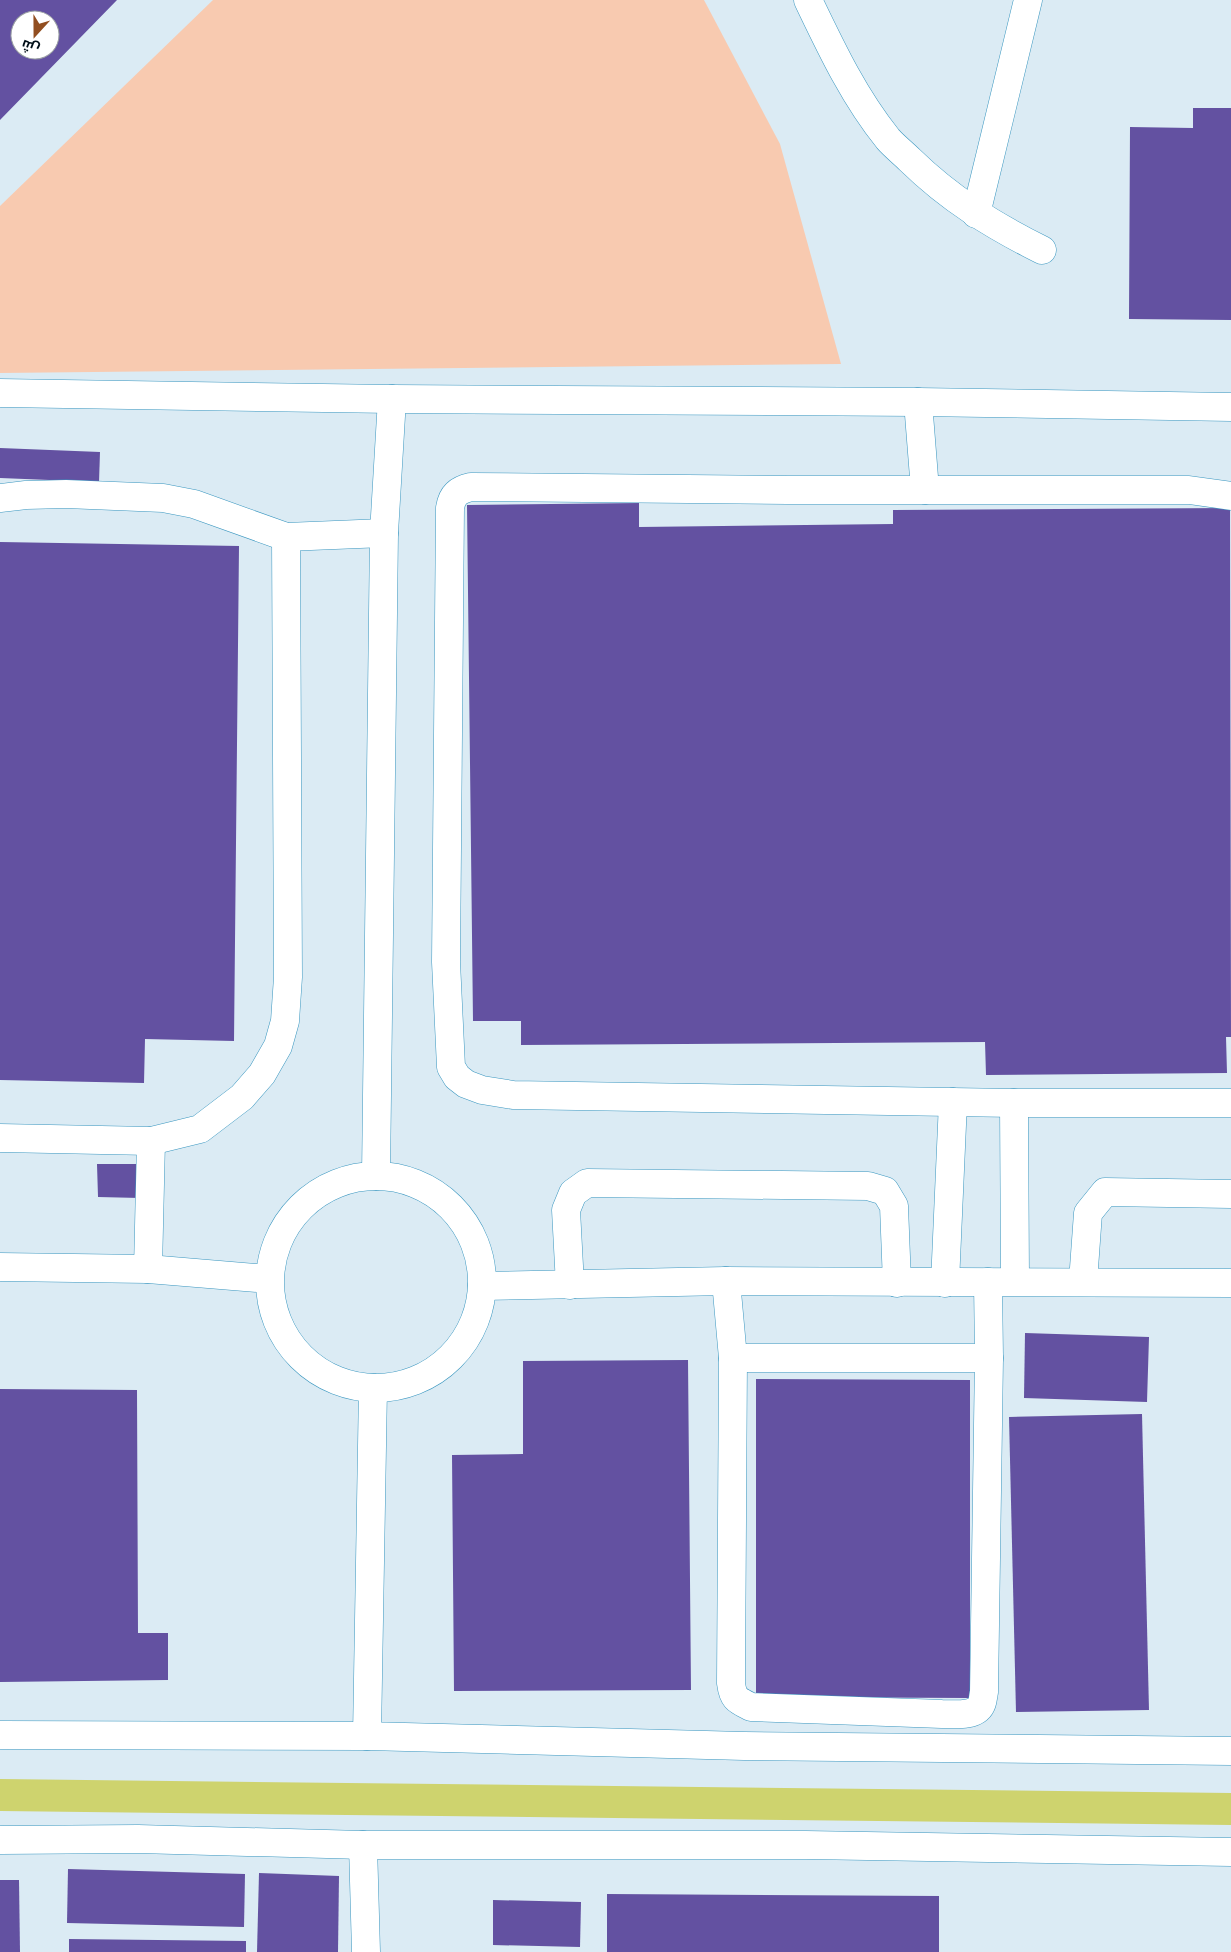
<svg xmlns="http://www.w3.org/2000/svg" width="1231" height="1952" viewBox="0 0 1231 1952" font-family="'Asap Condensed',Cairo,sans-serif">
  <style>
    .green { fill: #f8cab0 }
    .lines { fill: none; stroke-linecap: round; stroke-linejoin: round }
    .canal { stroke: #ced36e; stroke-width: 32 }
    .building { fill: #6351a1; fill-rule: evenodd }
    .minor-casing { stroke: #3a97c0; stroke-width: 29 }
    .minor { stroke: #fff; stroke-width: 28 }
  </style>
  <rect width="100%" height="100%" fill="#dbebf4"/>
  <polygon class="green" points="213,0 704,0 780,144 841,364 0,373 0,206"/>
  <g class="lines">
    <polyline class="canal" points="0,1795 1231,1809"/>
  </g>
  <g class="building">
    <path d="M0,0H117L0,120ZM20,20H50V50H20Z"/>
    <polygon points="1193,108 1231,108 1231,320 1129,319 1130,127 1193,128"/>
    <polygon points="0,448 100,452 99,482 0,478"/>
    <polygon points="639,503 639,527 893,524 893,510 1230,508 1231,1037 1226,1037 1227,1073 986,1075 985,1042 521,1045 521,1021 473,1021 467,505"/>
    <polygon points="0,542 239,546 234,1041 145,1039 144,1083 0,1080"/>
    <polygon points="97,1164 140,1164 140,1198 98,1197"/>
    <polygon points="1025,1333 1149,1337 1147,1402 1024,1398"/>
    <polygon points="688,1360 691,1690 454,1691 452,1455 523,1454 523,1361"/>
    <polygon points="756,1379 970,1380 970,1698 756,1697"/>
    <polygon points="0,1389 137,1390 138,1633 168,1633 168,1680 0,1682"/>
    <polygon points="1142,1414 1149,1710 1016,1712 1009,1417"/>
    <polygon points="68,1869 245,1874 244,1927 67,1923"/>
    <polygon points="259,1873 339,1876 338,1952 257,1952"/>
    <polygon points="0,1880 19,1880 20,1952 0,1952"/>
    <polygon points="607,1894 939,1896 939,1952 607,1952"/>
    <polygon points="493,1900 581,1902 580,1947 493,1945"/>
    <polygon points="69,1939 246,1941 246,1952 69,1952"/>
  </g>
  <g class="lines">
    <g class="minor-casing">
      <g id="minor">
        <path d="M808,0C831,48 854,97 888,139C894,146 903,153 910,160C950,199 992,225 1042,250"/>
        <polyline points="976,214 1028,0"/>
        <polyline points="0,393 392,399 918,402 1231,407"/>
        <polyline points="918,402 925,490"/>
        <path d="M1231,496L1189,490H788L471,487C458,490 452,495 450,508L446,962L451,1067L457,1077L466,1084L482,1090L513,1095L1014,1103H1231"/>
        <polyline points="0,498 26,495 66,494 163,498 194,504 286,537 384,533"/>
        <polyline points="1014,1103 1015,1281"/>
        <polyline points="0,1138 151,1141 200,1129 242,1097 262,1074 278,1046 285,1021 288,977 286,537"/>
        <polyline points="376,1176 384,533 392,399"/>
        <circle cx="376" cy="1282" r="106"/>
        <polyline points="0,1267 148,1269 269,1279"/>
        <polyline points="148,1269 151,1141"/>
        <path d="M726,1281L733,1358L731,1683C733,1699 737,1700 751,1707L942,1714C953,1714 975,1717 981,1705C983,1702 983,1696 984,1692L989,1358L988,1282"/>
        <polyline points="1083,1282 1088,1213 1105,1192 1231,1194"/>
        <polyline points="945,1283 953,1102"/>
        <polyline points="570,1285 566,1210 573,1193 587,1183 868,1186 885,1191 894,1206 897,1283"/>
        <polyline points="482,1286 726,1281 1231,1283"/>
        <polyline points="733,1358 989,1358"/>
        <polyline points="373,1388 367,1736 744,1746 1231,1751"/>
        <polyline points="0,1735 367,1736"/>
        <polyline points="0,1840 138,1839 363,1845 806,1845 1231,1852"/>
        <polyline points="363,1845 366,1952"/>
      </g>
    </g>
    <use href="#minor" class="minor"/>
  </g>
  <g transform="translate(35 35) rotate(201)"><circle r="24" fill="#ffffff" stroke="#999fa2"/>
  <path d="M0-4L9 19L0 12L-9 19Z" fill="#924e20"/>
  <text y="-8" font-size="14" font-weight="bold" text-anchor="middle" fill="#000e17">ش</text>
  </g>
</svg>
